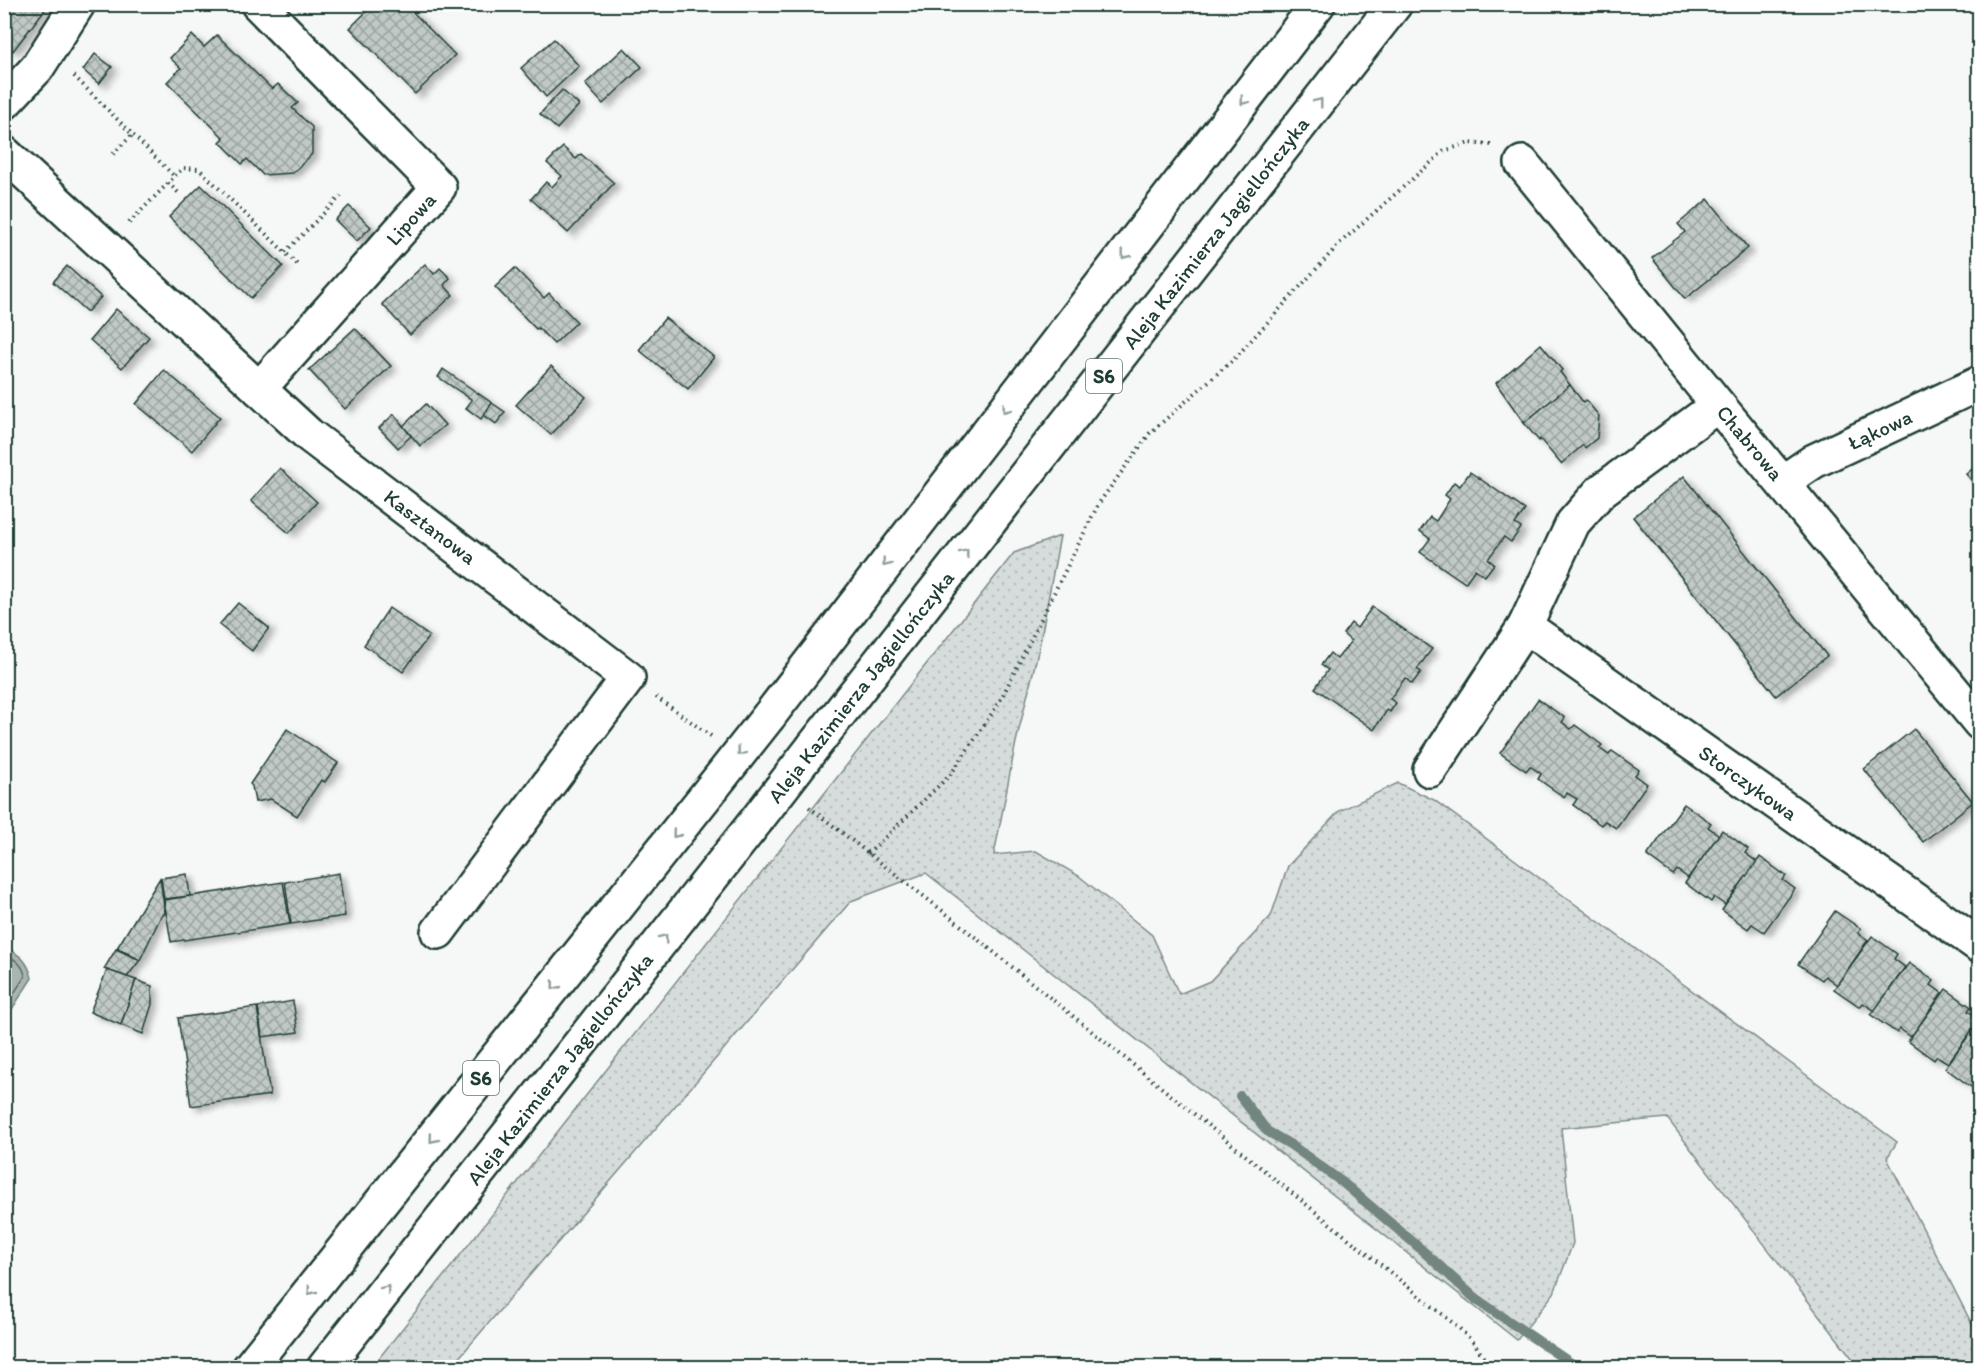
<svg xmlns="http://www.w3.org/2000/svg" width="1984" height="1372" viewBox="0 0 1984 1372" font-family="Itim,sans-serif">
  <style>
    .grass { fill: url(#grass-dots); stroke: #7a8c88; stroke-width: 1.5 }
    .water { fill: #aab5b1; stroke: #72857f; stroke-width: 1.5 }
    .lines { fill: none; stroke-linecap: round; stroke-linejoin: round }
    .shore { stroke: #576d66; stroke-width: 1.5 }
    .stream { stroke: #72857f; stroke-width: 10 }
    .building { fill: url(#building-cross-hatch); stroke: #1f3d34; stroke-width: 1.5; filter: url(#shadow) }
    .street-casing { stroke: #1f3d34; stroke-width: 38 }
    .secondary-casing { stroke: #1f3d34; stroke-width: 38 }
    .highway-casing { stroke: #1f3d34; stroke-width: 38 }
    .path { stroke: #1f3d34; stroke-width: 4; stroke-dasharray: 1.5 4.5; stroke-linecap: butt }
    .street { stroke: #fff; stroke-width: 33 }
    .secondary { stroke: #fff; stroke-width: 33 }
    .highway { stroke: #fff; stroke-width: 33 }
    .highway-bridge-casing { stroke: #1f3d34; stroke-width: 38; stroke-linecap: butt }
    .highway-bridge { stroke: #fff; stroke-width: 33 }
    .oneway { stroke: #8f9e9a }
    .labels { text-anchor: middle; stroke-width: 4.5; stroke-linejoin: round; paint-order: stroke }
    .shield { fill: #fff; stroke: #627771; stroke-width: 1.5 }
    .shield-label { font-size: 20px; font-weight: bold; fill: #1f3d34 }
    .street-label { font-size: 21px; fill: #1f3d34; stroke: #fff }
  </style>
  <defs>
    <pattern id="grass-dots" width="8" height="8" patternUnits="userSpaceOnUse" patternTransform="scale(1.5)"><rect width="8" height="8" fill="#d6dcdb"/><path d="M2 2h.1M6 6h.1" fill="none" stroke="#b7bebd" stroke-width="1.8" stroke-linecap="round"/></pattern>
    <pattern id="building-cross-hatch" width="8" height="8" patternUnits="userSpaceOnUse" patternTransform="scale(1.5)"><rect width="8" height="8" fill="#c0c9c6"/><path d="M0 0l8 8M0 8l8-8" fill="none" stroke="#9ba4a2"/></pattern>
    <filter id="shadow"><feDropShadow dx="6" dy="4" stdDeviation="3" flood-color="#0004"/></filter>
  </defs>
  <rect width="100%" height="100%" fill="#f6f7f7"/>
  <filter id="ink" filterUnits="userSpaceOnUse"><feTurbulence type="fractalNoise" baseFrequency=".0167" numOctaves="2"/><feDisplacementMap in="SourceGraphic" scale="12" xChannelSelector="R" yChannelSelector="G"/><feConvolveMatrix kernelMatrix="1 2 1 2 8 2 1 2 1" color-interpolation-filters="sRGB"/></filter>
  <g filter="url(#ink)">
    <polygon class="grass" points="1060,536 1039,648 1016,742 994,855 1036,851 1079,876 1152,935 1179,994 1210,981 1271,916 1288,866 1339,811 1398,783 1434,800 1897,1142 1887,1158 1979,1338 1979,1367 1859,1367 1667,1118 1561,1128 1573,1243 1554,1293 1517,1340 926,873 851,901 451,1367 372,1367 1014,553"/>
    <path class="water" d="M5,947C20,955 28,961 32,978L5,1020Z"/>
    <g class="lines">
      <path class="shore" d="M4,954C15,959 23,964 25,976L4,1009"/>
      <polyline class="stream" points="1240,1096 1267,1131 1291,1145 1342,1182 1414,1243 1476,1299 1578,1368"/>
    </g>
    <g class="building">
      <polygon points="4,4 49,4 13,51 4,44"/>
      <polygon points="374,4 405,4 455,55 415,94 350,28"/>
      <polygon points="192,35 204,47 217,35 272,89 278,84 298,103 292,108 312,127 312,154 293,173 263,175 247,159 242,164 220,142 224,138 167,82 181,68 170,58"/>
      <polygon points="554,39 579,66 546,97 521,68"/>
      <polygon points="624,48 642,67 603,104 585,84"/>
      <polygon points="95,54 112,67 99,84 83,70"/>
      <polygon points="562,90 579,105 557,129 540,114"/>
      <polygon points="563,147 576,159 581,154 614,183 568,233 531,199 546,182 552,187 562,176 547,163"/>
      <polygon points="201,185 283,266 251,298 169,217"/>
      <polygon points="1708,199 1748,248 1685,299 1652,258 1685,232 1678,224"/>
      <polygon points="349,206 371,227 357,241 335,220"/>
      <polygon points="425,264 434,274 440,268 450,278 444,285 453,295 410,335 382,304"/>
      <polygon points="67,266 101,297 87,312 53,282"/>
      <polygon points="515,268 544,298 549,293 577,322 554,344 538,328 536,329 495,287"/>
      <polygon points="116,309 149,337 122,368 90,340"/>
      <polygon points="665,318 714,357 688,389 639,350"/>
      <polygon points="355,328 391,366 345,409 309,370"/>
      <polygon points="1541,344 1562,370 1560,372 1570,385 1524,423 1496,383"/>
      <polygon points="551,366 586,397 551,435 516,405"/>
      <polygon points="443,369 492,403 481,419 466,408 472,400 438,377"/>
      <polygon points="164,370 220,417 192,451 136,404"/>
      <polygon points="1570,385 1583,402 1586,400 1599,416 1597,438 1585,448 1583,445 1561,464 1540,439 1539,441 1524,423"/>
      <polygon points="492,403 505,412 496,424 484,415"/>
      <polygon points="426,404 445,425 420,446 403,426"/>
      <polygon points="394,414 411,436 398,448 379,428"/>
      <polygon points="1980,463 1980,491 1966,474"/>
      <polygon points="280,468 317,502 289,533 251,501"/>
      <polygon points="1470,472 1525,510 1515,524 1521,528 1511,542 1504,537 1488,559 1494,564 1485,576 1475,569 1465,583 1420,552 1430,539 1420,531 1430,517 1436,521 1450,499 1445,495 1454,482 1460,486"/>
      <polygon points="1684,476 1827,656 1776,696 1633,517"/>
      <polygon points="238,603 269,628 252,651 219,625"/>
      <polygon points="1372,607 1432,649 1417,669 1421,672 1412,684 1405,678 1390,699 1396,703 1390,712 1387,710 1374,730 1315,688 1328,670 1321,665 1330,653 1337,659 1351,641 1343,634 1351,623 1357,628"/>
      <polygon points="389,608 429,636 403,672 364,645"/>
      <polygon points="1538,699 1565,718 1562,722 1571,729 1575,725 1602,745 1599,748 1609,755 1612,751 1639,770 1635,775 1647,784 1616,828 1605,821 1601,825 1573,805 1577,799 1567,793 1564,797 1538,779 1541,774 1530,766 1526,771 1500,753"/>
      <polygon points="287,729 338,763 325,782 321,780 297,816 271,799 255,802 252,786 250,784"/>
      <polygon points="1914,729 1973,802 1923,842 1864,769"/>
      <polygon points="1684,804 1711,823 1708,827 1719,835 1688,878 1677,870 1673,875 1647,856"/>
      <polygon points="1722,830 1748,849 1745,853 1757,862 1725,905 1714,897 1711,902 1685,883"/>
      <polygon points="1760,857 1786,876 1783,880 1795,889 1764,932 1752,924 1748,929 1722,910"/>
      <polygon points="339,873 345,916 291,924 285,882"/>
      <polygon points="187,874 190,896 164,899 161,878"/>
      <polygon points="160,878 165,914 162,914 140,960 117,948"/>
      <polygon points="283,882 290,924 171,942 164,900"/>
      <polygon points="1835,911 1861,929 1858,933 1868,940 1837,985 1825,976 1822,980 1798,964"/>
      <polygon points="1872,936 1897,954 1894,959 1905,967 1875,1011 1863,1003 1860,1007 1834,989"/>
      <polygon points="116,949 140,960 127,977 104,969"/>
      <polygon points="1909,963 1934,981 1931,985 1942,993 1911,1037 1900,1029 1897,1033 1871,1015"/>
      <polygon points="107,970 136,980 121,1025 90,1012"/>
      <polygon points="136,980 152,986 152,1004 143,1034 121,1025"/>
      <polygon points="1946,989 1971,1007 1968,1011 1980,1019 1948,1063 1937,1056 1934,1060 1908,1041"/>
      <polygon points="293,1001 298,1032 262,1037 258,1007"/>
      <polygon points="257,1007 270,1095 191,1106 178,1018"/>
      <polygon points="1980,1020 1980,1086 1974,1082 1971,1087 1945,1068"/>
    </g>
    <g class="lines">
      <g class="street-casing">
        <g id="street">
          <polyline points="258,4 439,187 259,389"/>
          <polyline points="4,153 309,435 628,678 438,932"/>
          <polyline points="1522,163 1718,405 1980,723"/>
          <polyline points="1783,482 1814,461 1980,383"/>
          <polyline points="1525,626 1980,946"/>
          <polyline points="1430,770 1525,626 1573,523 1601,491 1718,405"/>
        </g>
      </g>
      <g class="secondary-casing">
        <polyline id="secondary" points="4,103 37,68 78,4"/>
      </g>
      <g class="highway-casing">
        <g id="highway">
          <polyline points="769,716 1318,4"/>
          <polyline points="813,747 1395,4"/>
          <polyline points="249,1368 712,788"/>
          <polyline points="324,1368 756,821"/>
        </g>
      </g>
      <g class="path">
        <polyline points="74,76 174,176"/>
        <polyline points="113,154 133,134"/>
        <polyline points="168,183 181,195"/>
        <polyline points="129,223 183,168 199,169 298,265"/>
        <polyline points="285,252 341,196"/>
        <polyline points="656,697 711,736"/>
        <polyline points="809,807 944,912 1458,1327 1475,1344 1490,1368"/>
        <polyline points="868,854 951,774 999,703 1099,503 1150,433 1235,358 1340,243 1444,151 1469,143 1491,145"/>
      </g>
      <use href="#street" class="street"/>
      <use href="#secondary" class="secondary"/>
      <use href="#highway" class="highway"/>
      <g class="highway-bridge-casing">
        <g id="highway-bridge">
          <polyline points="712,788 769,716"/>
          <polyline points="756,821 813,747"/>
        </g>
      </g>
      <use href="#highway-bridge" class="highway-bridge"/>
    </g>
    <defs><path id="oneway-chevron" d="M-2-3.5L2.5 0L-2 3.5" fill="none" stroke-width="1.6" stroke-linecap="round" stroke-linejoin="round" transform="scale(1.5)"/></defs>
    <g class="oneway">
      <use href="#oneway-chevron" transform="translate(1244 101) rotate(128)"/>
      <use href="#oneway-chevron" transform="translate(1319 102) rotate(-52)"/>
      <use href="#oneway-chevron" transform="translate(1125 255) rotate(128)"/>
      <use href="#oneway-chevron" transform="translate(1006 409) rotate(128)"/>
      <use href="#oneway-chevron" transform="translate(965 553) rotate(-52)"/>
      <use href="#oneway-chevron" transform="translate(886 563) rotate(128)"/>
      <use href="#oneway-chevron" transform="translate(741 752) rotate(128)"/>
      <use href="#oneway-chevron" transform="translate(676 834) rotate(129)"/>
      <use href="#oneway-chevron" transform="translate(664 938) rotate(-52)"/>
      <use href="#oneway-chevron" transform="translate(555 986) rotate(129)"/>
      <use href="#oneway-chevron" transform="translate(433 1139) rotate(129)"/>
      <use href="#oneway-chevron" transform="translate(386 1289) rotate(-52)"/>
      <use href="#oneway-chevron" transform="translate(311 1291) rotate(129)"/>
    </g>
  </g>
  <g class="labels">
    <g class="shield">
      <rect x="1086" y="359" width="36" height="34" rx="4.5"/>
      <rect x="463" y="1061" width="36" height="34" rx="4.5"/>
    </g>
    <g class="shield-label">
      <text x="1104" y="383">S6</text>
      <text x="481" y="1085">S6</text>
    </g>
    <g class="street-label">
      <text transform="translate(411 219) rotate(-48)" y="7">Lipowa</text>
      <text transform="translate(1216 233) rotate(-52)" y="7">Aleja Kazimierza Jagiellończyka</text>
      <text transform="translate(1880 430) rotate(-25)" y="7">Łąkowa</text>
      <text transform="translate(1750 443) rotate(50)" y="7">Chabrowa</text>
      <text transform="translate(430 527) rotate(37)" y="7">Kasztanowa</text>
      <text transform="translate(861 687) rotate(-52)" y="7">Aleja Kazimierza Jagiellończyka</text>
      <text transform="translate(1748 783) rotate(35)" y="7">Storczykowa</text>
      <text transform="translate(560 1069) rotate(-52)" y="7">Aleja Kazimierza Jagiellończyka</text>
    </g>
  </g>
  <rect width="1984" height="1372" fill="none" stroke="#fff" stroke-width="24"/>
  <rect x="12" y="12" width="1960" height="1348" fill="none" stroke="#1f3d34" stroke-width="2" filter="url(#ink)"/>
</svg>
